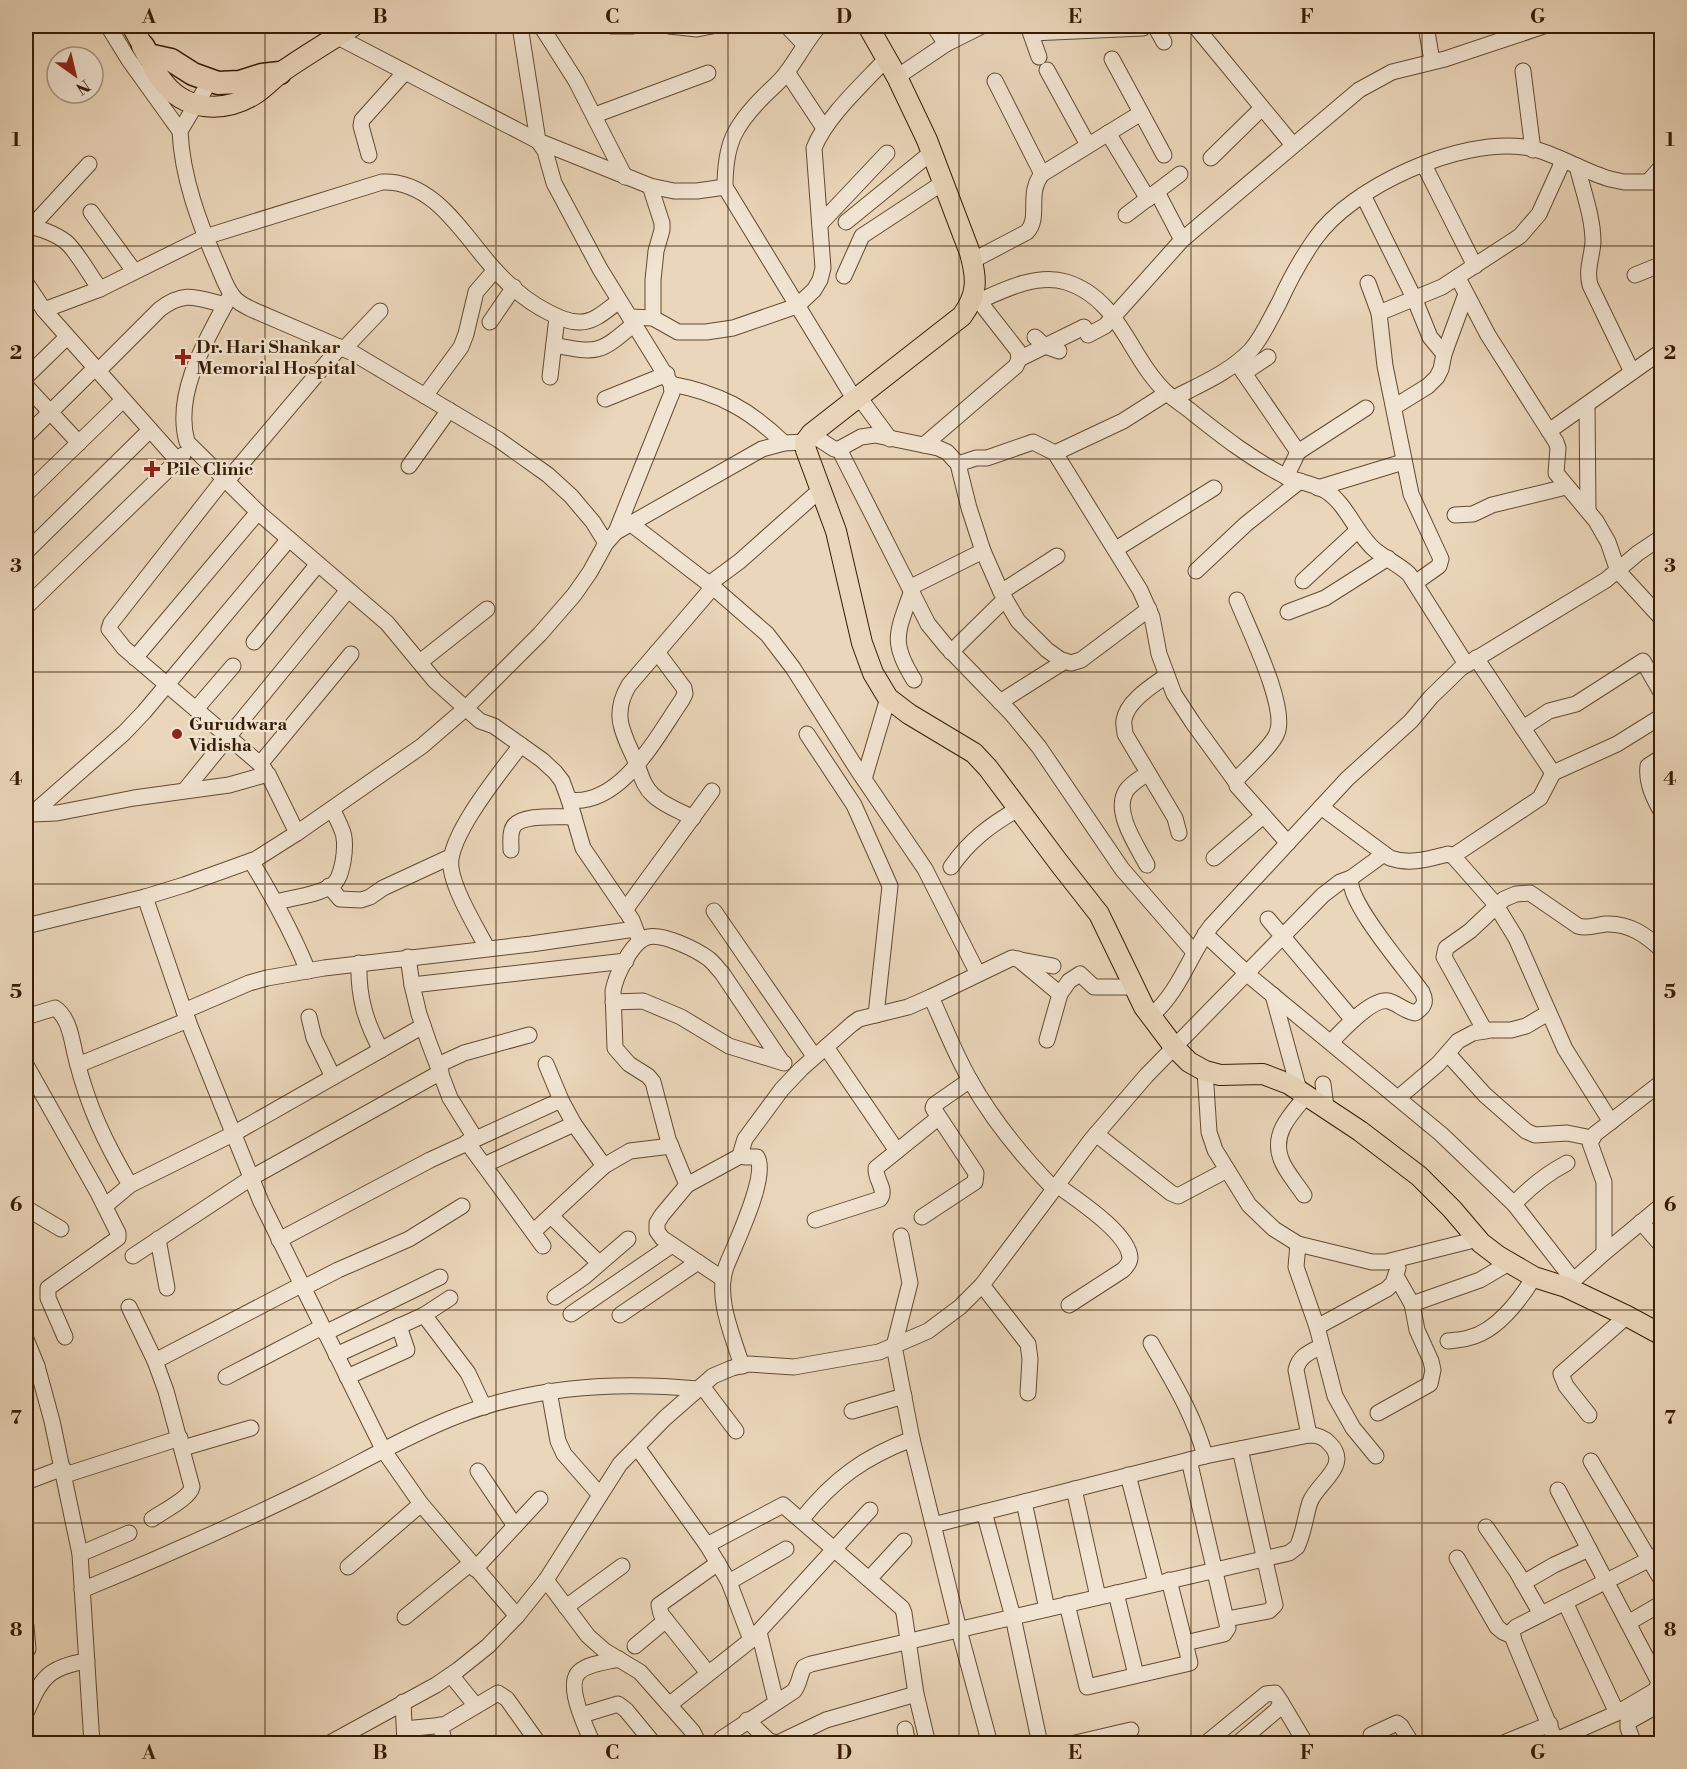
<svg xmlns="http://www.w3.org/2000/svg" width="1687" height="1769" viewBox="0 0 1687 1769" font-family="'Libre Bodoni',serif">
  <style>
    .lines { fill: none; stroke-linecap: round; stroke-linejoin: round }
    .minor-casing { stroke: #634a31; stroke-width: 17 }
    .major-casing { stroke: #361c03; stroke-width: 22 }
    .highway-casing { stroke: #361c03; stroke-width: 25 }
    .minor { stroke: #f1e4d2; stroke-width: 15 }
    .major { stroke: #ead6ba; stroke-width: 20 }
    .highway { stroke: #ead6ba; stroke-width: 22 }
    .grid { fill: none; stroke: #361c03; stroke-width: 1.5; stroke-opacity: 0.55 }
    .poi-dot { fill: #8f2418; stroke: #f1e4d2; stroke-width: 2 }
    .labels { text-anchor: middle; stroke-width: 4.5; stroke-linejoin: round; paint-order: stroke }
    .poi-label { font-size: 18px; font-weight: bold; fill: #361c03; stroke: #f1e4d2; text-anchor: start }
    .neatline { fill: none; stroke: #361c03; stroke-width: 2 }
    .grid-label { font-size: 20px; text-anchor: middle; font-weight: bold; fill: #361c03 }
  </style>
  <rect width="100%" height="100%" fill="#ead6ba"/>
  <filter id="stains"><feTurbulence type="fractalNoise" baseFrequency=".00333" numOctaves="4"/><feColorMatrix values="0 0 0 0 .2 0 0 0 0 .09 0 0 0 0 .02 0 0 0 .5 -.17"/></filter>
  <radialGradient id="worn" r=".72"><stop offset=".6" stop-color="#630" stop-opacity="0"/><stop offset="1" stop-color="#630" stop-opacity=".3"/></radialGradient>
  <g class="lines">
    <g class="minor-casing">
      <g id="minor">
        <polyline points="108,26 129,60 180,131"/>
        <polyline points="520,26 538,141 650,186 674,191 697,191 725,187"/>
        <polyline points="541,26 576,81 625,177"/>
        <polyline points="611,26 633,26"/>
        <polyline points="669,26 697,29 712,26"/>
        <polyline points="787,26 804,44"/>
        <path d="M819,26C806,41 799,56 787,72C781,81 772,88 764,96C734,126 725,144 725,187L855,400"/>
        <polyline points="934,26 946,44"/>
        <polyline points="1028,26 1039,57"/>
        <polyline points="1155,26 1164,42"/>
        <polyline points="1195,26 1293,145"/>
        <polyline points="1426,26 1432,61"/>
        <polyline points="1659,26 1662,32"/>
        <polyline points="1031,33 1143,28"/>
        <polyline points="336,36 538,141 545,151 554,183 600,269 671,384 672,393 669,400 616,532"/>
        <polyline points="1112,59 1164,155"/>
        <polyline points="1047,70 1088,145"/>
        <polyline points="1523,71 1533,150"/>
        <polyline points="787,72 824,128"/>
        <polyline points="897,77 946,44 982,26"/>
        <path d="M210,81L180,131C182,177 199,223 218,266C222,275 226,287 232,295C237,302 243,305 251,309L353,353L499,440L548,475L571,496L593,522L606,543"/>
        <polyline points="995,81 1042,174"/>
        <polyline points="595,115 708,73"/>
        <polyline points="1108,133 1148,199"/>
        <polyline points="369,155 361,126 362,120 405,72"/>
        <polyline points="1211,158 1262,108"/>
        <polyline points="1424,165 1475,266"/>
        <path d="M1577,166C1583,191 1593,217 1593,242C1592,257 1586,269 1590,285L1632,372"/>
        <polyline points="1649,181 1662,166"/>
        <polyline points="650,186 662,223 662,230 656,251 653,280 653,318"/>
        <polyline points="1157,192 1182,240"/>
        <polyline points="1363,195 1415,300 1430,337 1444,354"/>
        <polyline points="91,212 134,271"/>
        <polyline points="1126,215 1180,174"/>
        <polyline points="846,222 932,152"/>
        <polyline points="820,224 887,153"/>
        <path d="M26,226C38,227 56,234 66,242C76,250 91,277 100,289"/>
        <polyline points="32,226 89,164"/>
        <path d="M972,261L1027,232C1041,217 1026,194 1042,174L1141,113"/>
        <polyline points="1635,275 1662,264"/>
        <polyline points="844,276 862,236 944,182"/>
        <polyline points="1458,278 1488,335 1556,442 1558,448 1556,473 1596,521 1608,542 1618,571 1662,619"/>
        <polyline points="26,283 44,310 178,461"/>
        <polyline points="1368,283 1379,313 1385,366 1411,494 1441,559 1439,566 1415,583"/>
        <path d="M231,294C208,337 173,392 187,442L260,514L387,623L435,681L480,721L494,726L542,760L555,772L562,781L569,800L583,848L632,920L640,941"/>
        <path d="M970,305C998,293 1035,272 1066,282C1121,299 1129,359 1168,394C1176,401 1185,406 1193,413C1222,436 1250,458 1283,475C1296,482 1313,483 1326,491C1347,504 1356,534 1375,550C1386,559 1398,564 1409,574L1466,664"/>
        <path d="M44,310L100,289L205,237L382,182C431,180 460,229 488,262C504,281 526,301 548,312C558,317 568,322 579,322C594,323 608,309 619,301"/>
        <polyline points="1379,313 1442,287 1520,236 1539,214 1563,161"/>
        <path d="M630,317L653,318L678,332H706L733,328L797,306L814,290L820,280L823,268L814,148C826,117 864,83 887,58"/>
        <polyline points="490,322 514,287"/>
        <polyline points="1088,335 1105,326 1182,240 1359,90 1392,72 1445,59 1544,26"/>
        <polyline points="1035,337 1045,346 1059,351"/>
        <path d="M554,345C598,354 600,353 634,324"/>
        <polyline points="344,349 380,311"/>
        <polyline points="1019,359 1084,327"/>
        <polyline points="1237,363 1298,452"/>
        <path d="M98,371L160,309C186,290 196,298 225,305"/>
        <polyline points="1244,373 1268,357"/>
        <polyline points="26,377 67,337"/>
        <polyline points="550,377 557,317"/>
        <path d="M671,384C719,393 749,409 784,443"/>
        <polyline points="26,386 79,443"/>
        <polyline points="425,396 461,347 466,334 476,292 495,270"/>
        <polyline points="859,397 890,439"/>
        <path d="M1174,398C1201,384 1230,372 1251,350C1263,336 1270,319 1279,303C1289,281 1301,259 1315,239C1352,186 1460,138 1524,147C1552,151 1582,171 1610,179L1624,182H1662"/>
        <polyline points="605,399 667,374"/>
        <polyline points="1587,405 1588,510"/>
        <polyline points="1394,407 1428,386 1437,377 1441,369 1444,354 1466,294"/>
        <polyline points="1549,431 1662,351"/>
        <polyline points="811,434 834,449 839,449 861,437 875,435 938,448 947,452 958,464 969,508 983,551 1001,592 1018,621 1047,650 1061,660 1071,663 1081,660 1149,609"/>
        <polyline points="26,436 95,368"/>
        <polyline points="924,445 1016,366 1019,359 1018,351 979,301"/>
        <polyline points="839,449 928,624 946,646 1011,713 1039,747 1122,869 1194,952"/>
        <polyline points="1055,453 1140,590 1152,617 1159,654 1174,694 1193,723 1236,782"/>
        <polyline points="958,464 976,458 987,458 1033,442 1055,453 1123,421 1167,393"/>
        <polyline points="409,466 449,410"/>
        <polyline points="1286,477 1298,452 1366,408"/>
        <polyline points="224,479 111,623 109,629 124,648 260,764"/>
        <polyline points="226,482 340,347"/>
        <polyline points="1318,488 1403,462"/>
        <polyline points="26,494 123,400"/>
        <polyline points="1455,515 1473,514 1492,505 1566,487"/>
        <polyline points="630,523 713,587 767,634 793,668 859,772 925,869 978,974"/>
        <polyline points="1116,549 1214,488"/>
        <polyline points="26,552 150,430"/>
        <polyline points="1196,571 1246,524 1300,481"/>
        <polyline points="1303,581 1358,530"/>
        <polyline points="709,584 740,561 820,490"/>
        <polyline points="911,587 983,551"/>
        <path d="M912,590C898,632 889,640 914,680"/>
        <polyline points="1001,592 1057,556"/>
        <path d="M1237,600C1248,628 1288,707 1277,733C1273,745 1247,768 1237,779V786L1288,843"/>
        <polyline points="26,607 183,455"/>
        <polyline points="1288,612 1325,598 1388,558"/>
        <polyline points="254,642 318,564"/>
        <polyline points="951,652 1005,599"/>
        <polyline points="135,658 258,512"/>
        <polyline points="1476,658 1553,773"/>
        <polyline points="420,662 487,609"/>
        <path d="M1166,676C1152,686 1127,701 1124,720C1123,724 1125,730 1125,734L1175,818L1179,833"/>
        <polyline points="1000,702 1065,661"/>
        <polyline points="196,709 233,666"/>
        <polyline points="1523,728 1549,711 1576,704 1643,661 1662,694"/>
        <polyline points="807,734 854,805 890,886 876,1015"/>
        <path d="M1662,757L1648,766C1646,783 1654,799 1662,813"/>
        <polyline points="265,770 260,764 351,654"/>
        <polyline points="864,779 888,698"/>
        <polyline points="185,790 348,590"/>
        <path d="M569,800C621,807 657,736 682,700L685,694L684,688L657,652"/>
        <path d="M1321,807L1390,858C1410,865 1428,859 1448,854L1453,856L1498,907"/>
        <polyline points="31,814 57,813 134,798 229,785 268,774 297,833"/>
        <polyline points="32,814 124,733 144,712 289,539"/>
        <path d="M693,818C680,811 663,805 653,795C643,786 641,774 636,762C623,733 611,715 629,685L713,587"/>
        <path d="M511,850C511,844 510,836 512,830C516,813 559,817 574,817"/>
        <polyline points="1453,856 1540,798 1553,773 1617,744 1662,716"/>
        <polyline points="1214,858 1263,816"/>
        <path d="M251,861C273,897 292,932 308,971"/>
        <path d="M1147,865C1137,846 1113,812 1126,791C1131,783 1141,778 1148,773"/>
        <path d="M951,867C969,841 990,825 1018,809"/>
        <polyline points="329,886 340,899 361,900 370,897 383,888 450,857"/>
        <polyline points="145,897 184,1011 261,1202 384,1451 421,1504 517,1616"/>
        <path d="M276,902C291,898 323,894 334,884C340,878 341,870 343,862C347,837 344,832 332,809"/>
        <polyline points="1497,907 1516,938 1565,1049 1611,1122"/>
        <polyline points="625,910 712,791"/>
        <polyline points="714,911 814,1056"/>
        <polyline points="1268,919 1353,1020"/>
        <polyline points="26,926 145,897 184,885 256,859 297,833 422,746 466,708 540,634 574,595 590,572 606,543 616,532 762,449 784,443 805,442"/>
        <polyline points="1205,934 1252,978 1441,1134 1514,1204 1574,1281"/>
        <path d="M487,948C476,927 454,891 451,868C446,838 502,770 521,745"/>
        <polyline points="408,957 412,985 419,1014 429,1043 450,1098 475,1138"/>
        <polyline points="1021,960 1053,966"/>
        <path d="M359,963C358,996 365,1021 381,1050"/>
        <polyline points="412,985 626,961"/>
        <polyline points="1273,995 1299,1090"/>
        <path d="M931,997C944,1025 955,1054 970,1080C993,1121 1022,1156 1054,1189"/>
        <polyline points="613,1002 643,1001 681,1017 729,1046 784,1063"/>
        <polyline points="184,1011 249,983 267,978 324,968 531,944 635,929"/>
        <path d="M1151,1016C1180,991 1189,956 1211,926L1347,779L1411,721L1431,697L1461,668L1606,580L1638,553L1662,537"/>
        <path d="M26,1017L55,1008C70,1018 72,1042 76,1058C88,1107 105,1142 130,1185"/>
        <polyline points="309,1017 314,1038 333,1077"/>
        <path d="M1485,1031L1444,957L1446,948L1470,931L1504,899L1516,894L1530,893L1578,926C1588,929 1596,925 1606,924C1629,923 1646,935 1662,950"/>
        <polyline points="1047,1040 1060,994"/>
        <path d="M1331,1042C1342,1031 1372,997 1389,1001C1398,1004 1405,1011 1415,1013C1424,1007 1427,1002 1422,992C1407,971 1346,901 1351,878L1384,854"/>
        <polyline points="826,1047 897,1151"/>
        <polyline points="1448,1054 1485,1095 1526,1131 1535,1135 1567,1133 1592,1138"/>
        <polyline points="546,1064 561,1100 574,1124 604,1166"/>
        <polyline points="26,1065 97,1191 118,1233 118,1238 114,1241 48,1288 48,1298 65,1337"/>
        <polyline points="78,1065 188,1020"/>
        <polyline points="438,1065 464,1053 529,1035"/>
        <polyline points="1205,1071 1209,1132 1215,1150 1249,1205 1274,1229 1298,1244 1372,1262 1386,1262 1478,1239"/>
        <polyline points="1323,1084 1326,1107"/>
        <polyline points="1398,1098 1438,1064 1458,1041 1473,1033 1490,1030 1511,1030 1526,1026 1548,1013"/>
        <polyline points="1096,1134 1171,1193 1178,1196 1227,1170"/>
        <polyline points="467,1142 543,1246"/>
        <polyline points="484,1165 574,1124"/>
        <path d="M687,1185L668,1139L653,1082L648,1076L629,1064L615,1048L613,991C616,975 632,941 648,937C663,933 697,950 709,959C714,963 718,969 722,973L782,1062"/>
        <path d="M1057,1185C1076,1199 1129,1233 1130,1258C1130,1263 1126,1267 1123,1270L1069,1305"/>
        <path d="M1304,1195C1297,1184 1285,1171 1281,1159C1271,1133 1292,1113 1307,1095"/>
        <path d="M1514,1204C1530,1187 1546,1174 1567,1163"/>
        <polyline points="105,1206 130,1185 233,1134 423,1026"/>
        <polyline points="26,1208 61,1229"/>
        <polyline points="551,1216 599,1263"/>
        <polyline points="922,1217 975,1182 976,1173 933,1108 934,1105 970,1080"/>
        <path d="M815,1220L880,1199C887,1189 875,1180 876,1168L938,1118"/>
        <polyline points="1641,1222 1662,1246"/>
        <polyline points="533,1232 604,1166 630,1151 671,1146"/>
        <polyline points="901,1236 910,1283 894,1346 912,1439 959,1630 990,1744"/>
        <polyline points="158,1239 167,1288"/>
        <polyline points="279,1240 430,1160 561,1100"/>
        <polyline points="1298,1244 1296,1267 1317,1327 1335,1396 1353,1428 1376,1456"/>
        <polyline points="1604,1253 1604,1182 1590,1143 1595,1134 1662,1082"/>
        <polyline points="133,1256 251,1178 441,1072"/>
        <polyline points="723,1279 662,1238 657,1231 657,1223 662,1215 687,1185 742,1155"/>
        <polyline points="982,1285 1028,1344 1030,1359 1028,1393"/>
        <polyline points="1566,1287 1604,1253 1662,1205"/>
        <polyline points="303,1288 338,1270 409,1239 462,1206"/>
        <polyline points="555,1297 584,1277 628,1239"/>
        <polyline points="1412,1304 1480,1280 1509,1263"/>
        <path d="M129,1307L155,1361L166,1391L192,1487C190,1498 162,1512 152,1519"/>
        <polyline points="571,1314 672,1245"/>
        <polyline points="424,1315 468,1373 484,1407"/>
        <polyline points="620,1315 698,1262"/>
        <polyline points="1317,1327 1387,1289 1393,1283 1398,1268"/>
        <polyline points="325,1333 440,1277"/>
        <polyline points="26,1339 37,1366 52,1421 80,1554 92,1744"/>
        <path d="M1448,1341C1455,1340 1462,1340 1468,1338C1496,1332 1520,1300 1534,1277"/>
        <path d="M1151,1343C1172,1380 1194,1415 1205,1456"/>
        <polyline points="336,1355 424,1315 450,1298"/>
        <polyline points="155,1361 301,1285"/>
        <path d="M742,1366C733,1336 715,1298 726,1267C734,1246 769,1176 757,1157H745L741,1152L745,1139L782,1089L801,1069L852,1024L859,1019L908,1007L931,997L1012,958L1018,959L1060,994L1069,981L1080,974L1094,987H1136"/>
        <polyline points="226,1377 322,1327"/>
        <polyline points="347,1377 407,1350 399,1326"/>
        <polyline points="26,1381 37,1366"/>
        <polyline points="702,1386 736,1431"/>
        <polyline points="549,1391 558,1441 564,1454 600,1495"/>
        <polyline points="852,1411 904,1396"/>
        <polyline points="1378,1413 1430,1384 1433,1370 1431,1361 1417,1330 1412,1304 1396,1276"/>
        <polyline points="1589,1415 1566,1386 1561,1374 1627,1316"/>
        <path d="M1309,1435L1296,1370C1299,1356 1310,1352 1322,1346"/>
        <polyline points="637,1447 707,1545 729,1582 751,1640"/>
        <polyline points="183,1448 251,1428"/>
        <polyline points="1591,1461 1662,1581"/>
        <polyline points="478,1471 515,1526"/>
        <polyline points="65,1475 180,1438"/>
        <polyline points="1128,1475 1156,1583"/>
        <polyline points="26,1482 63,1468"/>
        <polyline points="1074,1489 1098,1597"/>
        <polyline points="1024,1502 1047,1609"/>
        <polyline points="984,1512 1013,1617 1040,1744"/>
        <path d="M802,1519C834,1479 864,1457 912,1439"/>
        <polyline points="1486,1527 1517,1572 1541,1614"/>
        <polyline points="707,1545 783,1505 902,1608 904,1613 916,1694 928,1744"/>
        <polyline points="80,1554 129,1533"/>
        <polyline points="1457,1558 1497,1627 1503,1632 1512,1636"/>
        <polyline points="348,1567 421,1504"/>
        <polyline points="475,1569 540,1499"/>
        <polyline points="869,1579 904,1541"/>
        <polyline points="546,1580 588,1636 605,1651 640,1672 693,1732 699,1744"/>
        <polyline points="729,1582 786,1549"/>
        <polyline points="1523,1583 1554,1565 1589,1549"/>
        <path d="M82,1590C158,1559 232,1526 306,1490C356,1466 405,1436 457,1416C534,1386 616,1381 698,1389"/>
        <polyline points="1116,1593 1136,1675"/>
        <polyline points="1565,1602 1617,1713"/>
        <polyline points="1067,1604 1087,1687 1190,1663 1169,1580"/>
        <polyline points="566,1607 622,1566"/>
        <polyline points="405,1617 471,1563"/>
        <polyline points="1227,1619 1269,1611 1275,1605 1240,1449"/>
        <polyline points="1628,1623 1662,1603"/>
        <polyline points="26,1626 28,1649"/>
        <polyline points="759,1632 776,1702"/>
        <polyline points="1185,1643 1224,1634 1228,1628 1189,1460"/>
        <polyline points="635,1646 666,1620"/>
        <polyline points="708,1673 661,1614 659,1605 718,1563"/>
        <polyline points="451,1675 476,1706"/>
        <polyline points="403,1702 405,1744"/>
        <polyline points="1281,1702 1306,1744"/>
        <polyline points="669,1705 751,1640 870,1510"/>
        <path d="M26,1713C41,1679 47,1667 87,1661"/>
        <polyline points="582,1715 618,1704 626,1710 654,1744"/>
        <polyline points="747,1720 769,1741 778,1743 826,1720 916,1694"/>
        <polyline points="440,1725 445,1744"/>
        <polyline points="405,1729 444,1725 498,1693 507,1699 539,1744"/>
        <polyline points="905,1729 908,1744"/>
        <polyline points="1371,1735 1397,1723 1401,1726 1412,1744"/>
        <path d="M721,1739L794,1691C800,1683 799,1676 804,1667L811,1664L1289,1553L1297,1547C1304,1533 1305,1517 1310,1502C1318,1482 1351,1466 1330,1444C1324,1437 1318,1435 1309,1435L1205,1456L933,1525"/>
        <polyline points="1556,1740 1617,1713 1656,1690 1659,1682 1558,1490"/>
        <polyline points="328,1744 436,1685 458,1670 488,1646 517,1616 546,1580 620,1464 665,1418 713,1376 732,1368 749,1364 794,1367 879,1352 928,1331 960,1307 982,1285 1091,1140 1146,1076 1323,895 1340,882 1351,878"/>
        <path d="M593,1744C586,1728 565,1685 579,1672C589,1663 607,1662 619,1659"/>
        <polyline points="1071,1744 1131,1730"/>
        <polyline points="1205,1744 1266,1694 1275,1693 1281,1702 1277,1710 1237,1744"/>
        <polyline points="1501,1744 1550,1724"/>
        <polyline points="1557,1744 1514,1641 1512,1631 1516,1627 1662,1553"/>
        <polyline points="1634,1744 1628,1728 1628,1722 1662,1703"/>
      </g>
    </g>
    <g class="major-casing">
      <g id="major">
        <polyline points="132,26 143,46"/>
        <path d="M868,26L897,77L927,140L970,253C977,279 978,294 962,316L811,434L805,442L806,450L836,531L862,643L873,673L888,698L909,714L974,753L988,768L1059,863L1099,914L1144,1007L1175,1048L1189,1062L1205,1071L1220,1075L1263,1074L1289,1084L1360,1131L1419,1176L1452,1209L1481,1243L1498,1256L1534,1277L1566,1287L1627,1316L1662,1335"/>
        <path d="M148,55C152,63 155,72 161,79C183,111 223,114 255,94C265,88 273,78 283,71C306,55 330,41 353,26"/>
      </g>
    </g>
    <g class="highway-casing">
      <polyline id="highway" points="143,46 148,55 171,60 193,74 218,83 240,82 262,75 280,73"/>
    </g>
    <use href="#minor" class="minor"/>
    <use href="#major" class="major"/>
    <use href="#highway" class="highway"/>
  </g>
  <path class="grid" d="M265,26V1744M496,26V1744M728,26V1744M959,26V1744M1191,26V1744M1422,26V1744M26,246H1662M26,459H1662M26,672H1662M26,884H1662M26,1097H1662M26,1310H1662M26,1523H1662"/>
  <g class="poi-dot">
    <path d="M180 348h6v6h6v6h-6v6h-6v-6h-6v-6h6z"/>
    <path d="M149 460h6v6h6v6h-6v6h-6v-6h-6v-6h6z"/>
    <circle cx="177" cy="734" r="6"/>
  </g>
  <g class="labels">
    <g class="poi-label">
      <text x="196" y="353">Dr. Hari Shankar<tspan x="196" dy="21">Memorial Hospital</tspan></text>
      <text x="166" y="475">Pile Clinic</text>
      <text x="189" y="730">Gurudwara<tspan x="189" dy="21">Vidisha</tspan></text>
    </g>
  </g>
  <rect width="1687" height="1769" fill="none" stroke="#ead6ba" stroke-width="66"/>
  <g transform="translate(75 75) rotate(146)"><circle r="28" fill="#f1e4d2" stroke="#a6947f" stroke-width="1.5"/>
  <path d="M0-4.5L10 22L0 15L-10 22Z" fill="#8f2418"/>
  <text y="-9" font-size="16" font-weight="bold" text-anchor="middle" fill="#361c03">N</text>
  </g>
  <rect x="33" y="33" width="1621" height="1703" class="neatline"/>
  <g class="grid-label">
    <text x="149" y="23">A</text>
    <text x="380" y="23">B</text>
    <text x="612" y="23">C</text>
    <text x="844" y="23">D</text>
    <text x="1075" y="23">E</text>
    <text x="1307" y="23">F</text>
    <text x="1538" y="23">G</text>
    <text x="16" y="146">1</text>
    <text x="1670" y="146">1</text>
    <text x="16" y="359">2</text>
    <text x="1670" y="359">2</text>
    <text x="16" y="572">3</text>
    <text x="1670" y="572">3</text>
    <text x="16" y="785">4</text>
    <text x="1670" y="785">4</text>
    <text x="16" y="998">5</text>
    <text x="1670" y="998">5</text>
    <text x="16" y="1211">6</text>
    <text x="1670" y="1211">6</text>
    <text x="16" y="1424">7</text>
    <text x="1670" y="1424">7</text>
    <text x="16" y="1636">8</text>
    <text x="1670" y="1636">8</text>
    <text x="149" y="1759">A</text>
    <text x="380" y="1759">B</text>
    <text x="612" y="1759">C</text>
    <text x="844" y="1759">D</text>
    <text x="1075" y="1759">E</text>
    <text x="1307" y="1759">F</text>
    <text x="1538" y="1759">G</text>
  </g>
  <rect width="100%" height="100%" filter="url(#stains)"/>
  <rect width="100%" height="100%" fill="url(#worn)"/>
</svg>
